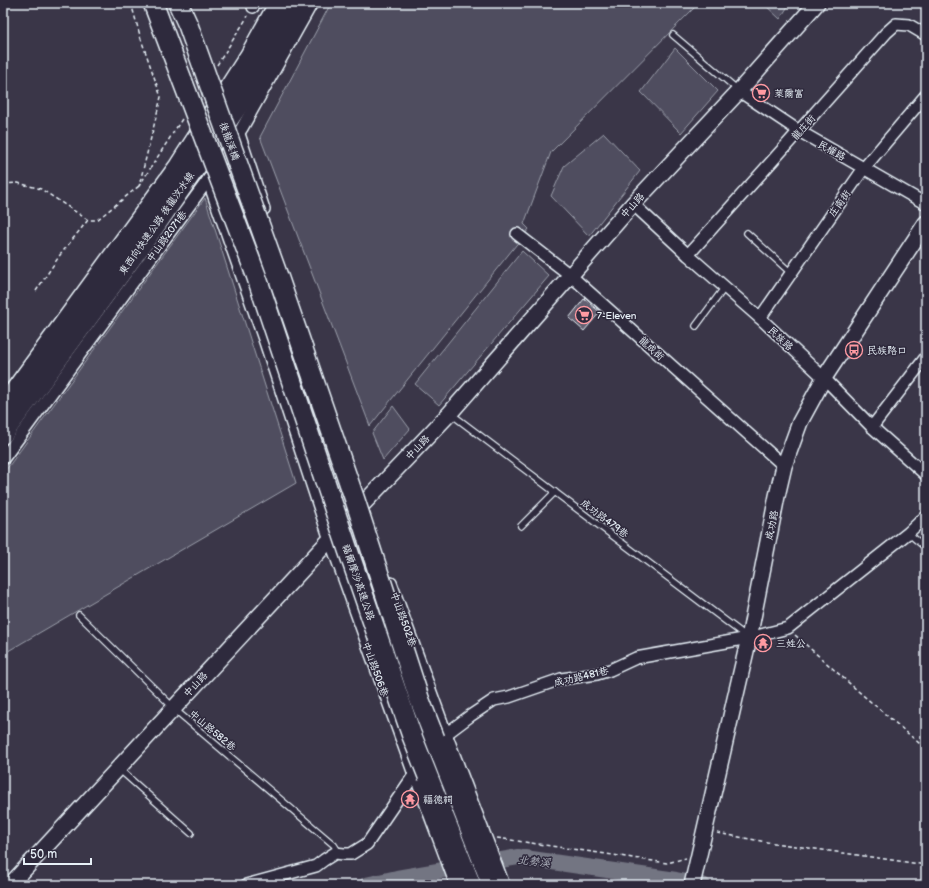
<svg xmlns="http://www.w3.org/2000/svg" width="929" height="888" viewBox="0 0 929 888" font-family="'Balsamiq Sans','LXGW WenKai TC',sans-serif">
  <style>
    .green { fill: #504e5f; stroke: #9ca0ac }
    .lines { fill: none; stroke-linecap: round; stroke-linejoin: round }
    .river { stroke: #737482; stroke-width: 16 }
    .building { fill: #636171; stroke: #e8f1f8 }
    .lane-casing { stroke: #e8f1f8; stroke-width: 8 }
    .street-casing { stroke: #e8f1f8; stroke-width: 14 }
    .secondary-casing { stroke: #e8f1f8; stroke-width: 18 }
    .highway-casing { stroke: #e8f1f8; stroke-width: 22 }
    .path { stroke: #e8f1f8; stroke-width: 1.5; stroke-dasharray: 4 3; stroke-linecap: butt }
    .lane { stroke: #2f2a3d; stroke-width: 5.5 }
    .street { stroke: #2f2a3d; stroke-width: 11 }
    .secondary { stroke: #2f2a3d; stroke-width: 15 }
    .highway { stroke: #2f2a3d; stroke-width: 19 }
    .street-bridge-casing { stroke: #e8f1f8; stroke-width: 14; stroke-linecap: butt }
    .highway-bridge-casing { stroke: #e8f1f8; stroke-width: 22; stroke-linecap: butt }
    .street-bridge { stroke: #2f2a3d; stroke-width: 11 }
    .highway-bridge { stroke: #2f2a3d; stroke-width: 19 }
    .labels { text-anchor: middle; stroke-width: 3; stroke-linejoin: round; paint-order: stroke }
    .poi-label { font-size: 10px; fill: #e8f1f8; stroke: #2f2a3d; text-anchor: start }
    .street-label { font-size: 10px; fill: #e8f1f8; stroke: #2f2a3d }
    .water-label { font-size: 11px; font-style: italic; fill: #aeb2bd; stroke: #2f2a3d }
  </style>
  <rect width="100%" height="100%" fill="#3a3648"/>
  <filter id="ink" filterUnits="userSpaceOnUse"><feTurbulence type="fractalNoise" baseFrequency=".025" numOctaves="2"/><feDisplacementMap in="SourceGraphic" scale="8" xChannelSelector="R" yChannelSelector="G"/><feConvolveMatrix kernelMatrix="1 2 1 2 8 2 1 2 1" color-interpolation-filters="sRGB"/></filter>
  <g filter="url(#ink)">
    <g class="green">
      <polygon points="331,3 699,3 551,152 524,224 529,229 370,426 260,137"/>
      <polygon points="763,3 790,3 780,19"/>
      <polygon points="675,48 718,91 681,133 641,92"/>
      <polygon points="604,133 640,171 589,236 551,196 564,166"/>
      <polygon points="205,198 296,483 3,654 3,474"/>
      <polygon points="522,251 549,276 439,405 415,384"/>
      <polygon points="393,406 410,429 383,460 372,433"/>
    </g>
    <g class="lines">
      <polyline class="river" points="366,885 397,878 518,857 676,880 703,885"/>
    </g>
    <polygon class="building" points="584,299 600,312 584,331 569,318"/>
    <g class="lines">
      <g class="lane-casing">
        <g id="lane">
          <polyline points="673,35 738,90"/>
          <polyline points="747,233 791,273"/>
          <polyline points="696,326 725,287"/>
          <polyline points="450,413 747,637"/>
          <polyline points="521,526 555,492"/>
          <polyline points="908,533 926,548"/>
          <polyline points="79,615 180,714 334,845 339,853"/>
          <polyline points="119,769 191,833"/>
        </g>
      </g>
      <g class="street-casing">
        <g id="street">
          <polyline points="253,7 256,3"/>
          <polyline points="739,91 799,131 926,204"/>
          <polyline points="239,134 264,209"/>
          <polyline points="208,180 265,342 330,540 416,780"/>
          <polyline points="633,204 688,255 760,318 824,378 872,427 926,475"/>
          <polyline points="517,234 570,275 784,466"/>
          <polyline points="688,255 799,131 886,33 896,24 909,25 926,35"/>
          <polyline points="760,318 864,168 926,95"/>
          <polyline points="872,427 926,357"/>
          <polyline points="3,459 208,180 242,128 312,3"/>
          <polyline points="391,583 448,739"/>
          <polyline points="246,885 316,866 324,860 335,853 344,854 351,854 367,844 414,775 446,734 470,716 494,700 509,697 561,679 597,674 610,670 636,658 749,638 788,628 908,533 926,516"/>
        </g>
      </g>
      <g class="secondary-casing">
        <g id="secondary">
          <polyline points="10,885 363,504 450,413 633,204 739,91 817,3"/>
          <polyline points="692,885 749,638 777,496 784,466 800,422 824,378 926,223"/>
        </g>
      </g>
      <g class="highway-casing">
        <g id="highway">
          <polyline points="3,407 179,166 249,57 279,3"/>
          <polyline points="3,434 148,236 244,97 270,52 296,3"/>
        </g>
      </g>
      <g class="path">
        <polyline points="131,3 141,39 161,97 139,186 182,119"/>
        <polyline points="217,65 248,16"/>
        <polyline points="3,184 18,183 41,189 88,220 97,220 139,186"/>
        <polyline points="36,291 60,255 88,220"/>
        <polyline points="795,635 858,691 926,749"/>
        <polyline points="717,833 767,842 926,865"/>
        <polyline points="497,838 667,863 686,858"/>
      </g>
      <use href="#lane" class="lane"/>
      <use href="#street" class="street"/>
      <use href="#secondary" class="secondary"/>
      <use href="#highway" class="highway"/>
      <g class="street-bridge-casing">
        <g id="street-bridge">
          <polyline points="448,739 504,885"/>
          <polyline points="419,786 456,885"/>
        </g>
      </g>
      <g class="highway-bridge-casing">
        <g id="highway-bridge">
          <polyline points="153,3 256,275 348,550 412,736 471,885"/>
          <polyline points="178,3 188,25 279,279 355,500 419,698 492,885"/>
        </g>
      </g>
      <use href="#street-bridge" class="street-bridge"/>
      <use href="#highway-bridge" class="highway-bridge"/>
    </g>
  </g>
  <defs>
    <g id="supermarket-ring" transform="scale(0.9)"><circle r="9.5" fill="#2f2a3d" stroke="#ff9aa2" stroke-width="1.5"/><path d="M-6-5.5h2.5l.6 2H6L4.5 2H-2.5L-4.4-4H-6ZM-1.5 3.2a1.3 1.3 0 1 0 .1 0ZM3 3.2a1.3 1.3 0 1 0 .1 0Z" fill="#ff9aa2"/></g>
    <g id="bus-ring" transform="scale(0.9)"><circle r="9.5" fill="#2f2a3d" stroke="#ff9aa2" stroke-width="1.5"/><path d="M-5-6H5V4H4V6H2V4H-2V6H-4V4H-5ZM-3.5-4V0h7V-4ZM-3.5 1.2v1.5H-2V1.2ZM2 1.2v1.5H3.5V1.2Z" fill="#ff9aa2"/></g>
    <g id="temple-ring" transform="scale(0.9)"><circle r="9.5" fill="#2f2a3d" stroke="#ff9aa2" stroke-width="1.5"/><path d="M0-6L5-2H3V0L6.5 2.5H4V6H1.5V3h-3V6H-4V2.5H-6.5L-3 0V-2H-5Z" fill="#ff9aa2"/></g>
  </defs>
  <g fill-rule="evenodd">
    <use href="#supermarket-ring" x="761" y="93"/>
    <use href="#supermarket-ring" x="584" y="315"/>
    <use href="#bus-ring" x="854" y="350"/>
    <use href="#temple-ring" x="763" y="643"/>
    <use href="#temple-ring" x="410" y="799"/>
  </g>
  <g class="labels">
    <g class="poi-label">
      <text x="774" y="97">萊爾富</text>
      <text x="597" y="319">7-Eleven</text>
      <text x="867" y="354">民族路口</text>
      <text x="776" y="647">三姓公</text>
      <text x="423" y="803">福德祠</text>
    </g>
    <g class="street-label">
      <text transform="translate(803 127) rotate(-48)" y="4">龍庄街</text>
      <text transform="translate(230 141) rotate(70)" y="4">後龍溪橋</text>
      <text transform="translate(832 150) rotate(29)" y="4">民權路</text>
      <text transform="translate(839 203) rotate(-55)" y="4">庄南街</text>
      <text transform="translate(632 205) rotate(-48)" y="4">中山路</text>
      <text transform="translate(156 223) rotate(-55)" y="4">東西向快速公路 後龍汶水線</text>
      <text transform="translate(166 236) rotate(-54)" y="4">中山路2071巷</text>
      <text transform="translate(781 338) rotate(43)" y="4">民族路</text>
      <text transform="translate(652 348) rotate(42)" y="4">龍成街</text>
      <text transform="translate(417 447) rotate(-46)" y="4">中山路</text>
      <text transform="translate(605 518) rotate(37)" y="4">成功路479巷</text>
      <text transform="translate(771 525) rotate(-79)" y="4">成功路</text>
      <text transform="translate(359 582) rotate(71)" y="4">福爾摩沙高速公路</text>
      <text transform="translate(404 619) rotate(70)" y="4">中山路502巷</text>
      <text transform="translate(376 669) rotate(70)" y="4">中山路506巷</text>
      <text transform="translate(581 676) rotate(-13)" y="4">成功路481巷</text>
      <text transform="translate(195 684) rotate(-47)" y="4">中山路</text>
      <text transform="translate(213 730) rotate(40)" y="4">中山路582巷</text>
    </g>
    <g class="water-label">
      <text transform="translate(534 861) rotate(6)" y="4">北勢溪</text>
    </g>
  </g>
  <rect width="929" height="888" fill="none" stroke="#2f2a3d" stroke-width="16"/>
  <rect x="8" y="8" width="913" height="872" fill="none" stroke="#e8f1f8" stroke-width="1.5" filter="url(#ink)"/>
  <path d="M24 858v6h67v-6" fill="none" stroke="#e8f1f8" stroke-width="2"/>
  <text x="30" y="858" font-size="12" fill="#e8f1f8" stroke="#2f2a3d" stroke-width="3" paint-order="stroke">50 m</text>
</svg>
